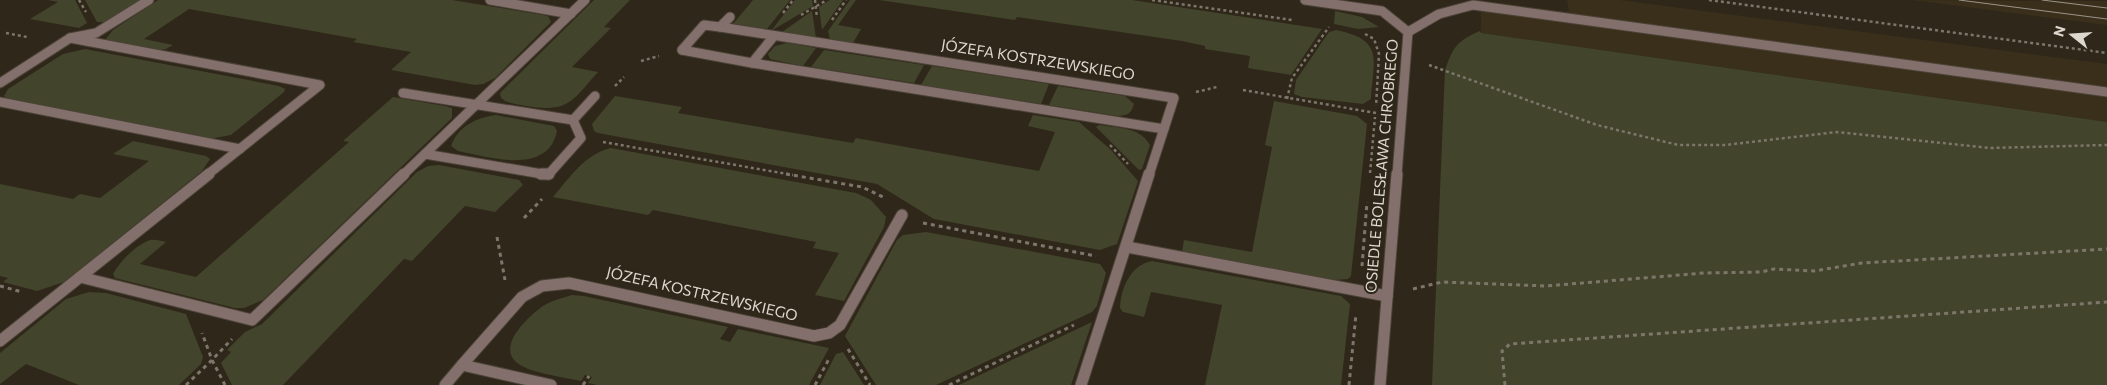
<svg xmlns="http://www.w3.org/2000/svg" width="2107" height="385" viewBox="0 0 2107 385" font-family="Commissioner,sans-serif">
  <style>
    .built { fill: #3a2f1b }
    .green { fill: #42452c }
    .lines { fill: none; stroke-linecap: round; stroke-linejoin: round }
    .service-casing { stroke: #4b4336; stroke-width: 11 }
    .pedestrian-far1-casing { stroke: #4b4336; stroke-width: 11 }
    .pedestrian-casing { stroke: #4b4336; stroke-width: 13 }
    .minor-far1-casing { stroke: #4b4336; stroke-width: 11 }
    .minor-casing { stroke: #4b4336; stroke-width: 13 }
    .path-far1 { stroke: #7d766b; stroke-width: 2.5; stroke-dasharray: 3 3; stroke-linecap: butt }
    .path { stroke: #7d766b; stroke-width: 3; stroke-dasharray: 4 4; stroke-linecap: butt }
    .service { stroke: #836f6c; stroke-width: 9 }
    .pedestrian-far1 { stroke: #836f6c; stroke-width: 9 }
    .pedestrian { stroke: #836f6c; stroke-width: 11 }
    .minor-far1 { stroke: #836f6c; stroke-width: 9 }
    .minor { stroke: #836f6c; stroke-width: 11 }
    .tram { stroke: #9b948a; stroke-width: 1 }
    .labels { text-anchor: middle; stroke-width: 4; stroke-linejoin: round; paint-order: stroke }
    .street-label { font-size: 15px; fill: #ddd8cf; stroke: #2f2719 }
  </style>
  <rect width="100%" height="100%" fill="#2f2719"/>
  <g class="built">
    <polygon points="1567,0 1620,0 2107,64 2107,122 1481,33 1481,1 1569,12"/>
    <polygon points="1912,0 2107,1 2107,25"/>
  </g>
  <g class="green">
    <polygon points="48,0 75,0 87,23 79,28 30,19 58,2"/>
    <polygon points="85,0 142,0 107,22 97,22"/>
    <polygon points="158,0 452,0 543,15 548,16 551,22 495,78 483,84 475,85 391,70 411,52 353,42 357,39 189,9 144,39 173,45 166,49 155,51 105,40 113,30"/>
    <path d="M594,0H630L604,27L611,28L572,67L598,72C572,101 569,113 526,106C517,104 508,104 501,98L500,93L506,87Z"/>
    <polygon points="753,0 790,0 767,29 733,24"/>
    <polygon points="795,0 812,0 813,6 771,31"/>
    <polygon points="830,0 843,0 822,30 819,7"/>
    <polygon points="850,0 856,0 838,25 861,29 853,43 830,39 828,31"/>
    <polygon points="879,0 1132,0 1322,29 1291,75 1248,68 1250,56 1205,49 1205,46 1182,41 1017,17 1015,20"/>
    <polygon points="812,11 816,38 782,32"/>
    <polygon points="1335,11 1362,17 1379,27 1358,29 1334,24"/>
    <path d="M1336,30C1384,40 1374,58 1371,99L1363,104L1302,97L1294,94L1296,80L1329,32Z"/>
    <path d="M1480,31L1481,33L2107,122V385H1432L1445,70C1453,47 1457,41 1480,31Z"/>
    <polygon points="787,43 816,48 803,66 770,59 768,54 775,46"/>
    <polygon points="85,49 279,86 285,89 284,92 231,135 209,139 6,98 4,96 8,89 63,54"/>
    <polygon points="824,50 924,65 914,83 811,67"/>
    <polygon points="932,66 1049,84 1041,104 921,85"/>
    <path d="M1058,86L1125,96L1134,104C1131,114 1128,115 1118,116L1049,105Z"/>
    <polygon points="615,96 682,107 678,113 853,143 856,138 1039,171 1055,132 1028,126 1033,115 1079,122 1111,150 1138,181 1117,244 1100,250 934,219 877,184 598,133 594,131 592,124"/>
    <path d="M393,97L445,106L452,108V118L263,300L244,308H235L115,278L113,274C120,261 136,245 150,240C155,239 161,241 166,242L140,264L196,277L349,142L343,141Z"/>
    <polygon points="1274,101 1357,116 1367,124 1351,276 1348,279 1335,280 1182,252 1184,240 1252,252 1272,147 1265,145"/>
    <path d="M496,115L554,126L557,131C548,176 489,157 458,151L451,146C458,126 476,118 496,115Z"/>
    <path d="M1099,125C1118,128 1140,127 1150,145L1142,169L1139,170L1096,127Z"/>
    <polygon points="133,141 206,156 210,159 202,171 64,282 37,291 3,282 8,278 0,276 0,184 73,199 80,194 100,198 149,161 113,154"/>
    <path d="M611,148L856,193L871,200L886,217L884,227L844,301L815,295L839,253L813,248L816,242L653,210L648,215L553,197C570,177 585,154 611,148Z"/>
    <polygon points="439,165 519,180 523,185 495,212 465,206 412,261 404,259 283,385 232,385 221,363 231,352 227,350 245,332 262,324 417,172 428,166"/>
    <polygon points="926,232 1100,264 1106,273 1097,306 1092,312 936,385 876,385 845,336 897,240 903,235"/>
    <path d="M1152,261L1341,296L1350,304L1341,385H1205L1222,305L1151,292L1144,317L1123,312L1120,308C1121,287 1131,265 1152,261Z"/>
    <polygon points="89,292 106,293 186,314 203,357 201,364 179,385 79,385 26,364 0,384 0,353 66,299"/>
    <path d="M572,295L584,296L728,327L720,339L730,342L738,329L829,348L809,385H597L588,383L592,377L585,375L581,381C563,377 527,373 515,361C498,344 530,315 543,306C552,300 563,298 572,295Z"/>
    <polygon points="1092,322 1071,385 959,385"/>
    <polygon points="843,352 864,385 820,385 836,354"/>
  </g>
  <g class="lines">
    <g class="service-casing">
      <polyline id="service" points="1408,32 1439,14 1473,5 2107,92"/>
    </g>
    <g class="pedestrian-far1-casing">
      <g id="pedestrian-far1">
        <polyline points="490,0 571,14"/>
        <polyline points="730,17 720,27 1174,98 1149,175"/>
        <polyline points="774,36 752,63 1164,129"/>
        <polyline points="70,38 320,85 207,175"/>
        <polyline points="682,50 752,63"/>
        <polyline points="682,50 704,25 720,27"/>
        <polyline points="0,83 70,38 96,33 149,0"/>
        <polyline points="403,93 573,120"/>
        <polyline points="0,102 240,149"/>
        <polyline points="573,120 595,96"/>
        <polyline points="425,154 548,175 581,138 573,120"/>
        <polyline points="403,175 585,0"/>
      </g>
    </g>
    <g class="pedestrian-casing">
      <g id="pedestrian">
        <polyline points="541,174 549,174"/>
        <polyline points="1127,247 1387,296"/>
        <polyline points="80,277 252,320 404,174"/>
        <polyline points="0,341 209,174"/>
        <polyline points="462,365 522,297 542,286 569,283 814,336 829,333 840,325 902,215"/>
        <polyline points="445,385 462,365 551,385"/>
        <polyline points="1081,385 1149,174"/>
      </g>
    </g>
    <g class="minor-far1-casing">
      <polyline id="minor-far1" points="1305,0 1382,11 1408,32 1397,175"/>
    </g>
    <g class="minor-casing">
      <polyline id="minor" points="1380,385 1397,174"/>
    </g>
    <g class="path-far1">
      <polyline points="79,0 86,12"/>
      <polyline points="815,0 817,18"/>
      <polyline points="1152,0 1292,20"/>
      <polyline points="1709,0 2107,53"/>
      <polyline points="783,13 793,0"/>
      <polyline points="801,15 827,0"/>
      <polyline points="832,20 846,0"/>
      <polyline points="6,33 27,37"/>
      <polyline points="1365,34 1374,39 1379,54 1376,106"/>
      <polyline points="641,61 659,56"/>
      <polyline points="1429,65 1597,125 1678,145 1725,145 1837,132 1990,148 2107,145"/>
      <polyline points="615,86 624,77"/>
      <polyline points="1243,90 1376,113"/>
      <polyline points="1196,92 1217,87"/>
      <polyline points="1287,99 1292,78 1329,27"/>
      <polyline points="603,142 793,175"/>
      <polyline points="1110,145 1128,164"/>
      <polyline points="1370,173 1375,117"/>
    </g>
    <g class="path">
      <polyline points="786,174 862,187 885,198"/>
      <polyline points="524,218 542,199"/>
      <polyline points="923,223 1096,256"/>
      <polyline points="497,237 505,280"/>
      <polyline points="1362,266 1367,202"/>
      <polyline points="0,286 22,292"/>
      <polyline points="1413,289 1442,282 1546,286 1704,273 1761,272 1774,269 1814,271 1862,263 2107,249"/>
      <polyline points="848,349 870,385"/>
      <polyline points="186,385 212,360 202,333"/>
      <polyline points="225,385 212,360 232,339"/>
      <polyline points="583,385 589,376"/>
      <polyline points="815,385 830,357"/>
      <polyline points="949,385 1074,325"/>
      <polyline points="1349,385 1356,314"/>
      <polyline points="1505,385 1502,351 1510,344 2107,302"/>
    </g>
    <use href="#service" class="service"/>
    <use href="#pedestrian-far1" class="pedestrian-far1"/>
    <use href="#pedestrian" class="pedestrian"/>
    <use href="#minor-far1" class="minor-far1"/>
    <use href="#minor" class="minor"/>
    <g class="tram">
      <polyline points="1959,0 2107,19"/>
      <polyline points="2042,0 2107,8"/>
    </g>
  </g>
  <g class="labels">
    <g class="street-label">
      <text transform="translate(1038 60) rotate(9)" y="5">JÓZEFA KOSTRZEWSKIEGO</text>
      <text transform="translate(1382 166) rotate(-85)" y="5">OSIEDLE BOLESŁAWA CHROBREGO</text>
      <text transform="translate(702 294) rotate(13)" y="5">JÓZEFA KOSTRZEWSKIEGO</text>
    </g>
  </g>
  <g transform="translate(2072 35) rotate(287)" stroke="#2f2719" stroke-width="4" paint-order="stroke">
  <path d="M0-4L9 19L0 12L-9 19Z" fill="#ddd8cf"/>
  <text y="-8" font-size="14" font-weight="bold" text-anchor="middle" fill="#ddd8cf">N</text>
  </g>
</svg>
